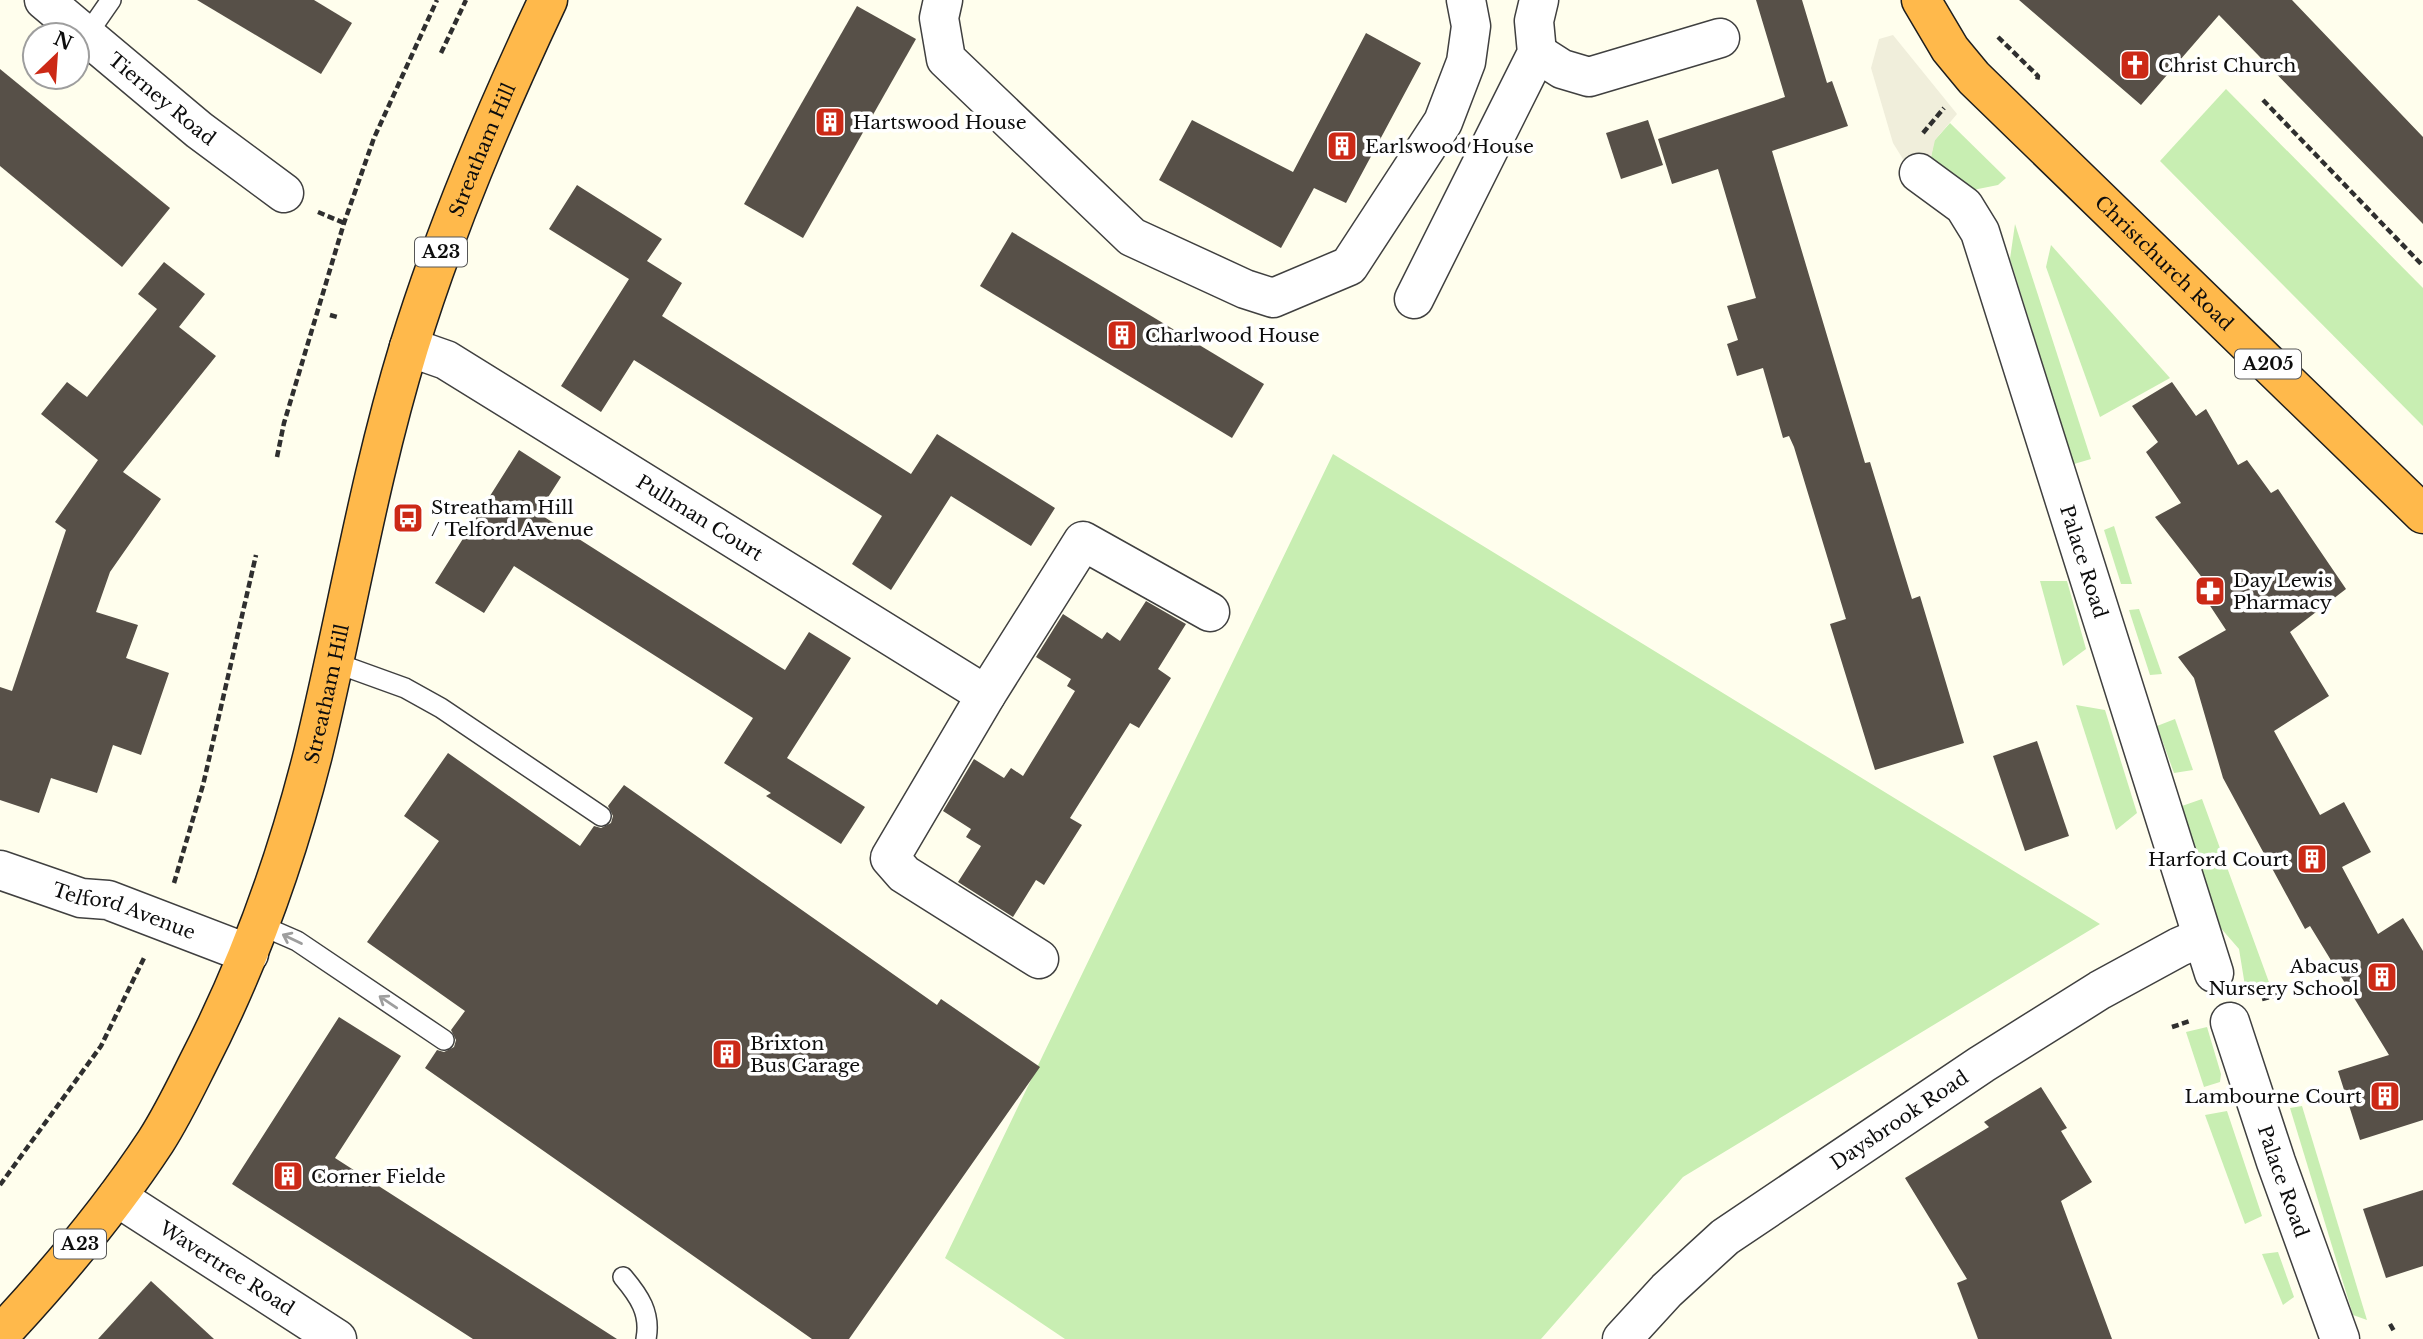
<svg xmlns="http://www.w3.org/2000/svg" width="2423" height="1339" viewBox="0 0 2423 1339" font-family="'Libre Baskerville',serif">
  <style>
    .green { fill: #c8eeb2 }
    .plaza { fill: #f0eedb }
    .building { fill: #575048 }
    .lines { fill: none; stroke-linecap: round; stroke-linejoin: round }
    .lane-casing { stroke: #404040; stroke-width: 22 }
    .street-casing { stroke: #404040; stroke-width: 41 }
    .highway-casing { stroke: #1e1e1e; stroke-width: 41 }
    .path { stroke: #2f2f2f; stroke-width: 4.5; stroke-dasharray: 7 3.5; stroke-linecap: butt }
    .lane { stroke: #fff; stroke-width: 19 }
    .street { stroke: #fff; stroke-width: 38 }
    .highway { stroke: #ffb94b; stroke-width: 38 }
    .oneway { stroke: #9e9e9e }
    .labels { text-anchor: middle; stroke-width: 7; stroke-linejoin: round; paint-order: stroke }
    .shield { fill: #fff; stroke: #565656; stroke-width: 2 }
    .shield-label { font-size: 18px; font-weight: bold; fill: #0d0d0d }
    .poi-label { font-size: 19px; fill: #0d0d0d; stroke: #fff; text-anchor: start }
    .street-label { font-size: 19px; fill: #0d0d0d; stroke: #fff }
  </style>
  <rect width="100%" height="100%" fill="#fffeed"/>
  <g class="green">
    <polygon points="2226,89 2423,288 2423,426 2160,161"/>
    <polygon points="1950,123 2006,178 1998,185 1973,190 1930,162 1934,141"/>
    <polygon points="2015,224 2091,459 2074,464 2010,259"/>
    <polygon points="2051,245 2170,378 2100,417 2046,267"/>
    <polygon points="1333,454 2100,924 1683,1177 1541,1339 1065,1339 945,1258"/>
    <polygon points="2114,526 2132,584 2121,584 2104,530"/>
    <polygon points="2040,581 2067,581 2086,649 2063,666"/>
    <polygon points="2139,609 2162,674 2150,675 2129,610"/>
    <polygon points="2076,705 2105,710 2137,813 2116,830"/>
    <polygon points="2175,719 2193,770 2174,773 2157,726"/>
    <polygon points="2202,799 2270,985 2246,992 2239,949 2219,926 2182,806"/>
    <polygon points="2207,1027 2221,1074 2220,1082 2204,1087 2186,1032"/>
    <polygon points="2302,1106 2367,1320 2353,1315 2290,1108"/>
    <polygon points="2227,1111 2262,1216 2245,1224 2205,1115"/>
    <polygon points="2278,1252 2294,1297 2283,1305 2262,1254"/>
  </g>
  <polygon class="plaza" points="1893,35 1957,114 1935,140 1930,162 1906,164 1893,143 1871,68 1879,39"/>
  <g class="building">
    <polygon points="197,0 314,0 352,23 321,74"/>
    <polygon points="1756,0 1802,0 1827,83 1832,81 1848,126 1772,151 1865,463 1870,462 1912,599 1920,596 1964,743 1875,770 1830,624 1846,619 1794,447 1789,436 1783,438 1763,368 1737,376 1727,344 1738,340 1727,306 1756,298 1718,169 1672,184 1658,139 1785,97"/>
    <polygon points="2019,0 2292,0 2423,137 2423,224 2219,15 2141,105"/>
    <polygon points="857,6 916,39 803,238 744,204"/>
    <polygon points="1366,33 1421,63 1346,203 1314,188 1281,248 1159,180 1192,120 1293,172"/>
    <polygon points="0,69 170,208 122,267 0,166"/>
    <polygon points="1648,120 1663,165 1621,179 1606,133"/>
    <polygon points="577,185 662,239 647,261 682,283 662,316 911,474 937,434 1055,508 1031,546 951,496 891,590 852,564 882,516 634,360 601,412 561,386 629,279 549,229"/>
    <polygon points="1012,232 1264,384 1232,438 980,286"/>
    <polygon points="164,262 205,294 179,327 174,323 216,356 123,472 161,499 110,572 96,612 138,625 126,658 169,673 141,755 113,745 97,793 51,778 39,813 0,800 0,687 12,691 66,530 55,522 98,460 41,414 67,382 87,397 157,309 138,294"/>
    <polygon points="2172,382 2196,416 2206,409 2238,465 2247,460 2271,493 2278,489 2346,589 2290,632 2329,696 2274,731 2320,815 2344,802 2371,852 2342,867 2378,934 2403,918 2423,951 2423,1120 2360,1140 2338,1071 2389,1055 2310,926 2305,929 2223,778 2194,678 2178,657 2226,630 2199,589 2207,584 2155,517 2181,503 2146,452 2158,442 2132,406"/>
    <polygon points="519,450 561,477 538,513 785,670 809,632 851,658 787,758 865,807 841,844 766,796 771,793 724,763 753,718 514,566 484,613 435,583"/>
    <polygon points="1146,601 1186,624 1158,669 1171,678 1139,728 1130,723 1070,818 1082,825 1044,885 1036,880 1013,917 958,882 981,846 966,837 971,829 943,811 974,759 1004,778 1011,768 1023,776 1075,691 1067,686 1071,679 1036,657 1063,614 1102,639 1107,632 1120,641"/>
    <polygon points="2037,741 2069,836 2025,851 1993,756"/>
    <polygon points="448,753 580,846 594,826 601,828 611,823 613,816 608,806 624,785 937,1005 941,999 1040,1067 849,1339 812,1339 425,1068 437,1050 444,1052 454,1047 456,1040 451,1030 465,1011 367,942 439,841 404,816"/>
    <polygon points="339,1017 401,1056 335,1158 617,1339 473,1339 232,1184"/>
    <polygon points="2041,1087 2067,1128 2061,1131 2092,1182 2061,1201 2112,1339 1978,1339 1957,1283 1967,1279 1905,1178 1989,1127 1984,1122"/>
    <polygon points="2423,1190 2423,1266 2386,1278 2363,1209"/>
    <polygon points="151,1281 214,1339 98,1339"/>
  </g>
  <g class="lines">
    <g class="lane-casing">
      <g id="lane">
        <polyline points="86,36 111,0"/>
        <polyline points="333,662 405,688 441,708 601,816"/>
        <polyline points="258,924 297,941 444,1040"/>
        <path d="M623,1277C639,1296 651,1313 646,1339"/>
      </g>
    </g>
    <g class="street-casing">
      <g id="street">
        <path id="s1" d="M44,0L199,130L284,193"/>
        <polyline points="943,0 939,18 946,59 1132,237 1245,289 1273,298 1349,266 1443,122 1466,62 1471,26 1466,0"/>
        <polyline points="1537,53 1562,69 1589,77 1720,38"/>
        <path id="s2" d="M1919,173L1964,206L1980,232L2214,973"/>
        <polyline points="1414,299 1537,53 1534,21 1539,0"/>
        <path id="s3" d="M409,347L446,360L986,695"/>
        <path id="s4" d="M0,870L81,898L108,900L249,954"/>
        <polyline points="1039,959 904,874 890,858 986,695 1083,541 1210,612"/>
        <path id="s5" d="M2230,1022L2276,1162L2340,1339"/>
        <path id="s6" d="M117,1197L337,1339"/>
        <path id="s7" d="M1622,1339L1667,1290L1725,1237L1982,1064L2100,990L2179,947L2202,937"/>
      </g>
    </g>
    <g class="highway-casing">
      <g id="highway">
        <path id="s8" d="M1921,0L1950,49L1974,78L2423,514"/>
        <path id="s9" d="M0,1335C57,1274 110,1211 156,1141C172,1116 185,1089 198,1063C248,966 286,861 313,754C346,619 368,481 409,347C446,227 495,113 548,0"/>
      </g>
    </g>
    <g class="path">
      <polyline points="1998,37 2038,76 2037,81"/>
      <polyline points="441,53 466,0"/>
      <polyline points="2263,100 2423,266"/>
      <polyline points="1923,133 1944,108"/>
      <polyline points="318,212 344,223"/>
      <polyline points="330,315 337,317"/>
      <polyline points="277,457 284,423 344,223 374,138 437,0"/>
      <polyline points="174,883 203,785 256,555"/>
      <polyline points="2262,999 2281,994"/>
      <polyline points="2172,1027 2190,1021"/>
      <polyline points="0,1185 101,1046 145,956"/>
      <polyline points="2390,1324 2394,1331"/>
    </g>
    <use href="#lane" class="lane"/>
    <use href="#street" class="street"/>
    <use href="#highway" class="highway"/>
  </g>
  <defs><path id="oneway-shaft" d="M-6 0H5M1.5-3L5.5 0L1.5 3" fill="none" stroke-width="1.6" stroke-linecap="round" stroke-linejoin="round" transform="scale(1.75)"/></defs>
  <g class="oneway">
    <use href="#oneway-shaft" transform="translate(292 939) rotate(-154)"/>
    <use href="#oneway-shaft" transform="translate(388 1002) rotate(-146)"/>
  </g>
  <defs>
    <g id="church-square" transform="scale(1.575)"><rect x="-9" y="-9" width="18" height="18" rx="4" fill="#cc2916" stroke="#fff"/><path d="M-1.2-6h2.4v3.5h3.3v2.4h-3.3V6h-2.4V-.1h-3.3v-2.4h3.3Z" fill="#fff"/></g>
    <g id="building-square" transform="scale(1.575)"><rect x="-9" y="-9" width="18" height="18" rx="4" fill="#cc2916" stroke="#fff"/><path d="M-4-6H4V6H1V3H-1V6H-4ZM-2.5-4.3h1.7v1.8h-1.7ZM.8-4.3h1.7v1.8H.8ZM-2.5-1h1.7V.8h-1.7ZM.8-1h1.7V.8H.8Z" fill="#fff"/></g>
    <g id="bus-square" transform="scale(1.575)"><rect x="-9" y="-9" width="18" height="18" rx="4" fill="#cc2916" stroke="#fff"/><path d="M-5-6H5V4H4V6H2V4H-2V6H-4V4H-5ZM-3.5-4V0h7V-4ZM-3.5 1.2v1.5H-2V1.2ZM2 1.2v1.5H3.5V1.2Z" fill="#fff"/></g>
    <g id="pharmacy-square" transform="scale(1.575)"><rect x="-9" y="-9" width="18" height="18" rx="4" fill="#cc2916" stroke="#fff"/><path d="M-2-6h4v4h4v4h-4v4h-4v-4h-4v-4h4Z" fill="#fff"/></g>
  </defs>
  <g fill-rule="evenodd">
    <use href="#church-square" x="2135" y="65"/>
    <use href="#building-square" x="830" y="122"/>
    <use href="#building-square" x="1342" y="146"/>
    <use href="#building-square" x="1122" y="335"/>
    <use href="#bus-square" x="408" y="518"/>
    <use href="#pharmacy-square" x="2210" y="591"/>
    <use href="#building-square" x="2312" y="859"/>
    <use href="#building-square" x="2382" y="977"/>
    <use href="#building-square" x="727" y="1054"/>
    <use href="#building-square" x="2385" y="1096"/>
    <use href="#building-square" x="288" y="1176"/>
  </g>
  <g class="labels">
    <g class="shield">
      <rect x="415" y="237.5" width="52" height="29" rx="5"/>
      <rect x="2235" y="349.5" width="66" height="29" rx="5"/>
      <rect x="54" y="1229.5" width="52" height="29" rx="5"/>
    </g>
    <g class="shield-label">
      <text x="441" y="258">A23</text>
      <text x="2268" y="370">A205</text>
      <text x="80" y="1250">A23</text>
    </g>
    <g class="poi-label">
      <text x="2158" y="72">Christ Church</text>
      <text x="853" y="129">Hartswood House</text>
      <text x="1365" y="153">Earlswood House</text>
      <text x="1145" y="342">Charlwood House</text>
      <text x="431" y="514">Streatham Hill<tspan x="431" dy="22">/ Telford Avenue</tspan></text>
      <text x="2233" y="587">Day Lewis<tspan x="2233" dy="22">Pharmacy</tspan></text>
      <text x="2289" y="866" text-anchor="end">Harford Court</text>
      <text x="2359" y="973" text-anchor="end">Abacus<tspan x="2359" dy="22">Nursery School</tspan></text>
      <text x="750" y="1050">Brixton<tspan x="750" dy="22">Bus Garage</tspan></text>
      <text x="2362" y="1103" text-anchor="end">Lambourne Court</text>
      <text x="311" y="1183">Corner Fielde</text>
    </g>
    <g class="street-label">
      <text dy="7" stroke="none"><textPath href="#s1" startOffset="154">Tierney Road</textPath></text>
      <text dy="7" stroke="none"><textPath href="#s9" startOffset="1297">Streatham Hill</textPath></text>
      <text dy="7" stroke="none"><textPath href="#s8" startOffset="360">Christchurch Road</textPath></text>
      <text dy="7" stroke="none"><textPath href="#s3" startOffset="338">Pullman Court</textPath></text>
      <text dy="7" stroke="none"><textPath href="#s2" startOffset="432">Palace Road</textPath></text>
      <text dy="7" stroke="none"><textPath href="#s9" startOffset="730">Streatham Hill</textPath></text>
      <text dy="7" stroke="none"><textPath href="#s4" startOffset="131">Telford Avenue</textPath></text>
      <text dy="7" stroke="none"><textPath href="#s7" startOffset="355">Daysbrook Road</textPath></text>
      <text dy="7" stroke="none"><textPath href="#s5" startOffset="168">Palace Road</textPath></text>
      <text dy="7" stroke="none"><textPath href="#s6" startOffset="131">Wavertree Road</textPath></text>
    </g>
  </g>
  <g transform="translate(56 56) rotate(25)"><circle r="33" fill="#ffffff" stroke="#9e9e9e" stroke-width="2"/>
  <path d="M0-5L12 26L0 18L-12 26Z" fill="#cc2916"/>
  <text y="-10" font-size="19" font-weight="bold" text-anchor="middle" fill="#0d0d0d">N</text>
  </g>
</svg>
